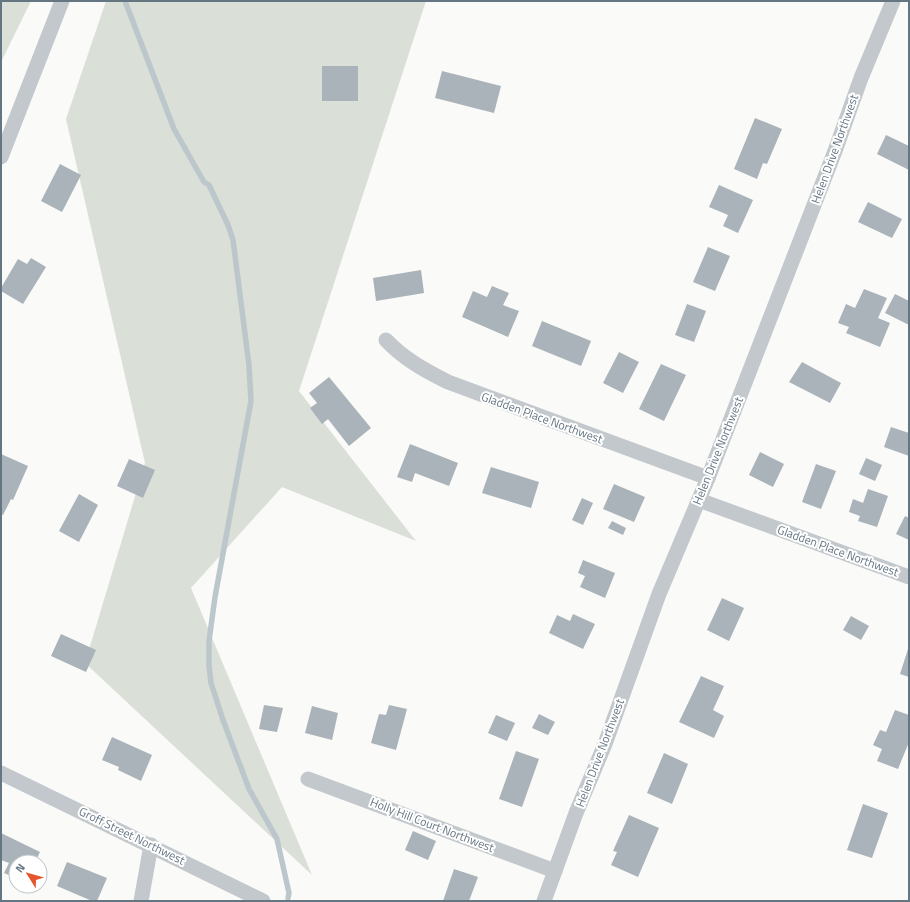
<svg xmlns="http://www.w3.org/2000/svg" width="910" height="902" viewBox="0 0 910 902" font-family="'Titillium Web',sans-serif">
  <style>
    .green { fill: #dadfd7 }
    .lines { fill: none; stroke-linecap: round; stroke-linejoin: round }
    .stream { stroke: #bbc7cb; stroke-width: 5.5 }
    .building { fill: #aab3b9 }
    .minor { stroke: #c3c8cc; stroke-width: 15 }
    .labels { text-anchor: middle; stroke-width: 4; stroke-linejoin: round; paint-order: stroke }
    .street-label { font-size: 12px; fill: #657683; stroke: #fff }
  </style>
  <rect width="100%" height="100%" fill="#fafaf8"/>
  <g class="green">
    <polygon points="1,1 31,1 1,62"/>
    <polygon points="106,1 426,1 299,391 416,541 282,487 191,588 312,875 85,663 145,463 66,119"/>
  </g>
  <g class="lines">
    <polyline class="stream" points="125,1 174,129 204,182 209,185 228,225 233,240 249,365 251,401 215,597 209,641 209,665 211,683 223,720 249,789 277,839 289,893 288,898"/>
  </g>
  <g class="building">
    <rect x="322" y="66" width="36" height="35"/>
    <polygon points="442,71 501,86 494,113 435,98"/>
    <polygon points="755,118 782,129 767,164 763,163 757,179 734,169"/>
    <polygon points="886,135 909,146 909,170 877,154"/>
    <polygon points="60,164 81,175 62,212 41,201"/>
    <polygon points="719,185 753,200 738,233 723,226 728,215 709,207"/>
    <polygon points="868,202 902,219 892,238 858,222"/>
    <polygon points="708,247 730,256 715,291 693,282"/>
    <polygon points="31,258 46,267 23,304 1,291 1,288 18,259 27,264"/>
    <polygon points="421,270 424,293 376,301 373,278"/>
    <polygon points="492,286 509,293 503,305 519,311 508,337 462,317 473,291 487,297"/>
    <polygon points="864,289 887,298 878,318 890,323 880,347 846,333 849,327 838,323 846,304 855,308"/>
    <polygon points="895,294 909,301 909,325 885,313"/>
    <polygon points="687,304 706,311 694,342 675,335"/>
    <polygon points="542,321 591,341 581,366 532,346"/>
    <polygon points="619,352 639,362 623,393 603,383"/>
    <polygon points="802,362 841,383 830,403 789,382"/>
    <polygon points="661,364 686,375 664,421 639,409"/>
    <polygon points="329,377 371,428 349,446 328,419 322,424 310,408 317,403 309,393"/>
    <polygon points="891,427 909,433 909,456 884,447"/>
    <polygon points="410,444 458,463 449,486 415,473 412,482 397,477"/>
    <polygon points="760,452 784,464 773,487 749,475"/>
    <polygon points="1,454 28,466 13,500 11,499 3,515 1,514"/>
    <polygon points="866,458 882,465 875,481 859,474"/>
    <polygon points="129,459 155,470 143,498 117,486"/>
    <polygon points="816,464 836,471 821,509 802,502"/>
    <polygon points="491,467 539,482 531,508 482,493"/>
    <polygon points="614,484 645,497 634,522 603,509"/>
    <polygon points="868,489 888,496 877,527 858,521 860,516 849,512 853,499 863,503"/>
    <polygon points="79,494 98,505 79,542 59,531"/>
    <polygon points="582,498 593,503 583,525 572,520"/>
    <polygon points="905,516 909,518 909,540 896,534"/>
    <polygon points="612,521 626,528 623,535 608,528"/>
    <polygon points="583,560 615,573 605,598 580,587 585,576 578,573"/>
    <polygon points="722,598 744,608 729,641 707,630"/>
    <polygon points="573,614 595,624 583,649 549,633 557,615 570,621"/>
    <polygon points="851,616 869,626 861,640 843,630"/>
    <polygon points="61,634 96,650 86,672 51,656"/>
    <polygon points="909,646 909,677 900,674"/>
    <polygon points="701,676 724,686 713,710 724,716 714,738 679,722"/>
    <polygon points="264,705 283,708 277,732 259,729"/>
    <polygon points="389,705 407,709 396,750 371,743 379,714 386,715"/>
    <polygon points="312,706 338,713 332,740 305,733"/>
    <polygon points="895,710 909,715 909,742 898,769 877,761 882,749 873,745 880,730 886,732"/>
    <polygon points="539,714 555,722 548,735 532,728"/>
    <polygon points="496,715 515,723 507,741 488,733"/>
    <polygon points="112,737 152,755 141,781 118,770 119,767 102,760"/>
    <polygon points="516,751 539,759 522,807 499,799"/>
    <polygon points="664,753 688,764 672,804 647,793"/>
    <polygon points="863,804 888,813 872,858 847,850"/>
    <polygon points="629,815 659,828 638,877 611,865 617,852 613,851"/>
    <polygon points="413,831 436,841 428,860 405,850"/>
    <polygon points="1,833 40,852 35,862 16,862 16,878 4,873 9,863 1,860"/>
    <polygon points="67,862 107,878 97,901 92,901 57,886"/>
    <polygon points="454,869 478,877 469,901 443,901"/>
  </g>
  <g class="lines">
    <g class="minor">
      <polyline points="1,157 62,1"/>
      <path d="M386,340C404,359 424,370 448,382L708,478"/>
      <polyline points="699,500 909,577"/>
      <polyline points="1,773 263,901"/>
      <polyline points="308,779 555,871"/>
      <polyline points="141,901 151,845"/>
      <polyline points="544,901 576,813 605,744 659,594 708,478 835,151 861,78 893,1"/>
    </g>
  </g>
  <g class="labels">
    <g class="street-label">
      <text transform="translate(835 149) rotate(-70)" y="4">Helen Drive Northwest</text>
      <text transform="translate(542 418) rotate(20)" y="4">Gladden Place Northwest</text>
      <text transform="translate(718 451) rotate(-68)" y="4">Helen Drive Northwest</text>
      <text transform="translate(838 551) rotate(20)" y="4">Gladden Place Northwest</text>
      <text transform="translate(600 753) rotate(-69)" y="4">Helen Drive Northwest</text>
      <text transform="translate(432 825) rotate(21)" y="4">Holly Hill Court Northwest</text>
      <text transform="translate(132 836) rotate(26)" y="4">Groff Street Northwest</text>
    </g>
  </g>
  <rect width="910" height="902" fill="none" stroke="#657683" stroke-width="4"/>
  <g transform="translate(28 874) rotate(307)"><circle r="19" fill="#ffffff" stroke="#c1c8cd"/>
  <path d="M0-3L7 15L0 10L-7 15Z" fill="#e4572e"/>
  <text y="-6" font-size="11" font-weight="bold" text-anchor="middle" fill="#657683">N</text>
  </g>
</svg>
